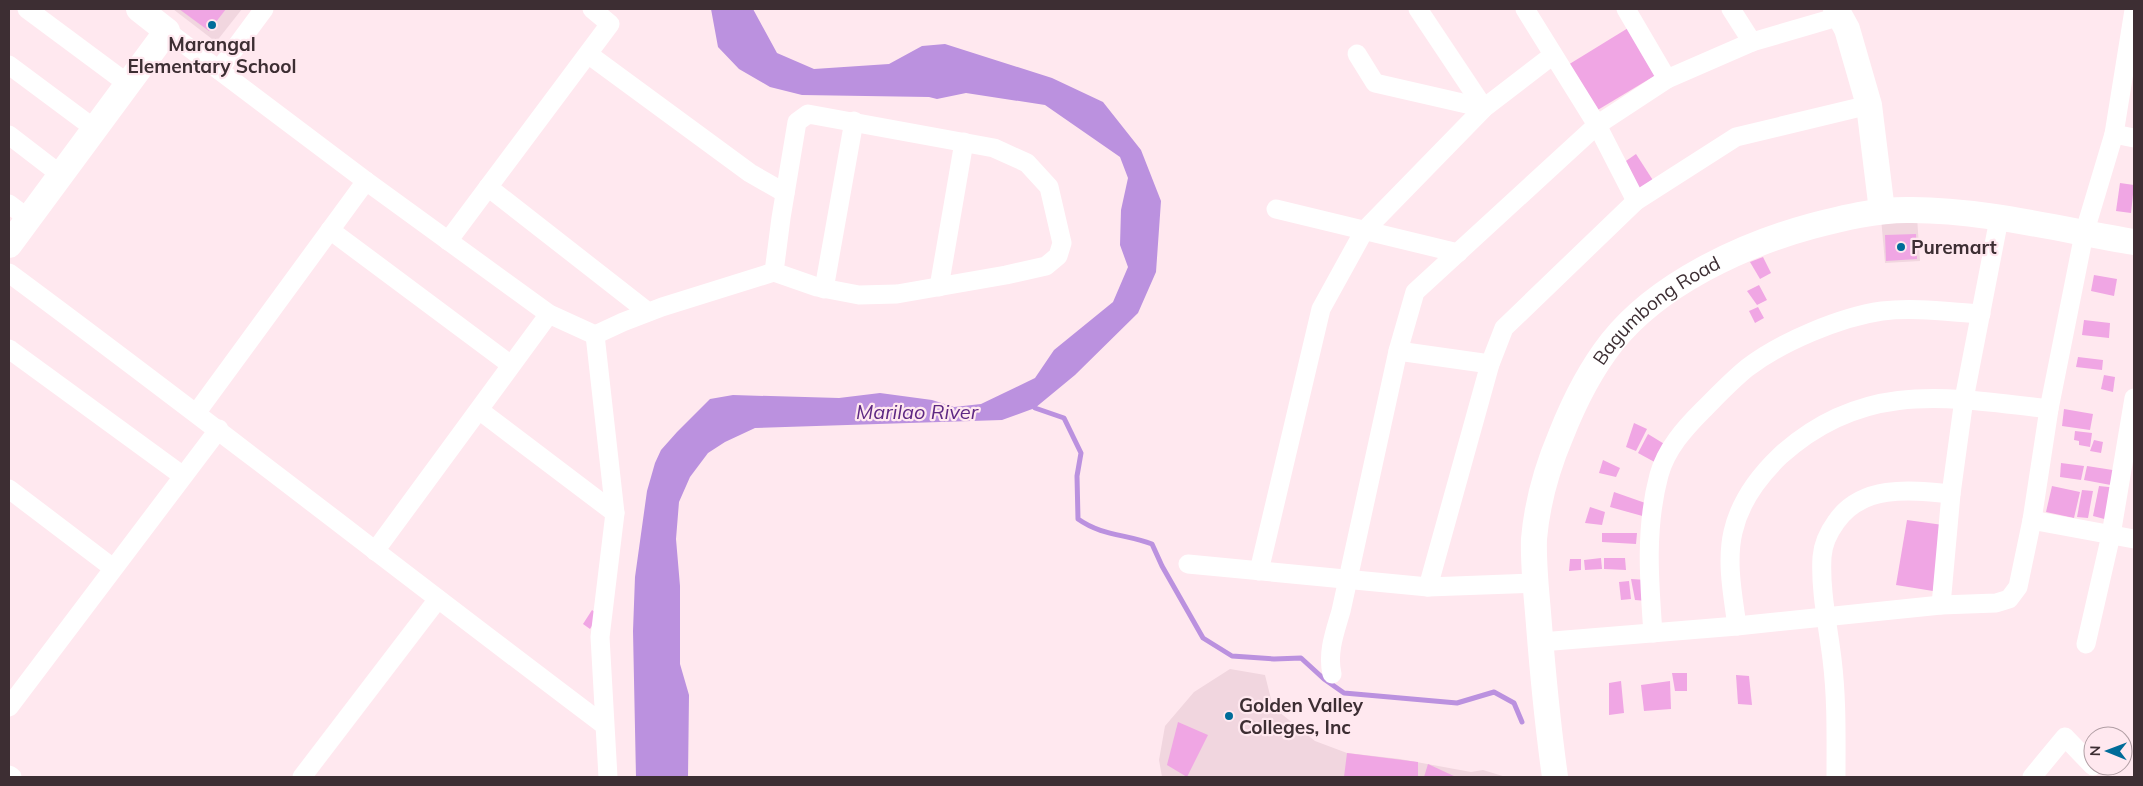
<svg xmlns="http://www.w3.org/2000/svg" width="2143" height="786" viewBox="0 0 2143 786" font-family="Mulish,sans-serif">
  <style>
    .built { fill: #f1d6df }
    .water { fill: #bb91df }
    .lines { fill: none; stroke-linecap: round; stroke-linejoin: round }
    .stream { stroke: #bb91df; stroke-width: 5 }
    .building { fill: #f0a6e4 }
    .street { stroke: #fff; stroke-width: 19 }
    .secondary { stroke: #fff; stroke-width: 26 }
    .poi-dot { fill: #006c99; stroke: #ffe8ef; stroke-width: 2 }
    .labels { text-anchor: middle; stroke-width: 4.5; stroke-linejoin: round; paint-order: stroke }
    .poi-label { font-size: 19px; font-weight: bold; fill: #3d2e33; stroke: #ffe8ef; text-anchor: start }
    .street-label { font-size: 19px; fill: #3d2e33; stroke: #ffe8ef }
    .water-label { font-size: 20px; font-style: italic; fill: #5e2883; stroke: #ffe8ef }
  </style>
  <rect width="100%" height="100%" fill="#ffe8ef"/>
  <g class="built">
    <polygon points="173,9 242,9 216,42"/>
    <polygon points="1917,217 1920,261 1885,263 1881,218"/>
    <polygon points="1230,669 1265,675 1273,707 1315,741 1347,753 1400,759 1471,772 1483,770 1506,777 1162,777 1159,760 1165,726 1194,692"/>
  </g>
  <polygon class="water" points="711,9 753,9 777,53 814,69 889,64 922,46 945,44 1052,78 1103,102 1141,150 1161,201 1156,272 1138,313 1075,375 1035,408 1002,420 755,428 725,442 708,453 690,477 679,502 676,539 680,586 680,664 689,695 688,777 636,777 633,631 635,577 647,491 655,463 661,450 677,432 710,399 733,395 839,398 880,393 932,400 954,407 981,404 1035,378 1054,350 1113,302 1128,267 1120,245 1121,210 1128,178 1120,157 1045,105 966,93 937,99 929,97 802,95 770,87 739,69 718,47"/>
  <g class="lines">
    <path class="stream" d="M1035,408L1064,418L1081,453L1077,476L1078,519C1102,536 1126,534 1152,544L1162,566L1203,638L1232,656L1274,659L1301,658L1324,679L1344,693L1457,703L1494,692L1514,703L1522,722"/>
  </g>
  <g class="building">
    <polygon points="179,9 226,9 209,31"/>
    <polygon points="1633,25 1661,72 1591,114 1563,68"/>
    <polygon points="1636,154 1656,185 1644,195 1623,163"/>
    <polygon points="2120,183 2134,185 2131,213 2116,211"/>
    <polygon points="1916,234 1917,259 1886,261 1885,235"/>
    <polygon points="1763,257 1771,273 1760,279 1750,262"/>
    <polygon points="2094,275 2117,279 2114,296 2091,291"/>
    <polygon points="1759,285 1767,300 1757,305 1747,291"/>
    <polygon points="1758,307 1764,318 1755,323 1749,311"/>
    <polygon points="2084,320 2110,323 2109,338 2082,335"/>
    <polygon points="2078,357 2103,360 2102,370 2076,367"/>
    <polygon points="2104,375 2115,377 2113,392 2101,389"/>
    <polygon points="2064,409 2093,414 2090,430 2062,426"/>
    <polygon points="1634,423 1647,429 1636,451 1626,447"/>
    <polygon points="2075,431 2092,433 2090,447 2079,445 2079,441 2074,440"/>
    <polygon points="1648,434 1666,445 1660,465 1638,453"/>
    <polygon points="2094,440 2103,442 2101,453 2090,451"/>
    <polygon points="1603,460 1620,468 1616,477 1599,473"/>
    <polygon points="2061,463 2084,466 2081,480 2060,477"/>
    <polygon points="2087,466 2119,471 2116,486 2084,480"/>
    <polygon points="2052,486 2080,492 2074,518 2046,512"/>
    <polygon points="2099,486 2118,488 2112,521 2093,516"/>
    <polygon points="2082,490 2093,491 2088,518 2077,517"/>
    <polygon points="1614,492 1651,505 1646,517 1610,507"/>
    <polygon points="1590,507 1605,512 1602,525 1585,523"/>
    <polygon points="1907,520 1943,525 1933,591 1896,585"/>
    <polygon points="1602,533 1637,533 1636,544 1602,542"/>
    <polygon points="1601,558 1602,569 1585,570 1584,560"/>
    <polygon points="1604,558 1625,558 1626,570 1604,569"/>
    <polygon points="1570,559 1581,559 1581,570 1569,571"/>
    <polygon points="1631,579 1647,580 1647,601 1635,600"/>
    <polygon points="1629,581 1631,599 1621,600 1619,582"/>
    <polygon points="592,610 599,615 590,629 583,624"/>
    <polygon points="1672,673 1687,673 1687,691 1675,691"/>
    <polygon points="1736,675 1749,676 1752,705 1738,704"/>
    <polygon points="1621,681 1624,713 1609,715 1609,683"/>
    <polygon points="1670,681 1671,709 1644,711 1641,685"/>
    <polygon points="1178,722 1208,735 1187,777 1167,765"/>
    <polygon points="1347,753 1418,762 1418,777 1344,777"/>
    <polygon points="1428,764 1456,777 1424,777"/>
  </g>
  <g class="lines">
    <g class="street">
      <polyline points="27,9 128,84"/>
      <polyline points="1418,9 1484,108"/>
      <polyline points="1525,9 1597,125 1636,201"/>
      <polyline points="1626,9 1667,79"/>
      <polyline points="1731,9 1752,42"/>
      <polyline points="167,31 366,181 549,314 595,335"/>
      <polyline points="588,54 750,173 785,193"/>
      <polyline points="1357,54 1375,83 1484,108"/>
      <polyline points="9,65 95,129"/>
      <polyline points="219,70 264,9"/>
      <polyline points="2114,134 2134,138"/>
      <polyline points="9,135 61,175"/>
      <polyline points="488,187 648,312"/>
      <polyline points="9,204 29,219"/>
      <polyline points="1276,209 1458,253"/>
      <polyline points="330,230 511,365"/>
      <polyline points="448,241 610,24 592,9"/>
      <path d="M9,273C209,421 405,575 604,725"/>
      <polyline points="939,287 964,142"/>
      <polyline points="824,289 854,121"/>
      <polyline points="595,335 623,322 662,307 774,272 817,287 859,295 897,294 1006,275 1046,266 1058,256 1062,243 1049,187 1027,163 994,148 808,114 797,122 781,218 774,272"/>
      <polyline points="595,335 615,513 600,637 608,777"/>
      <polyline points="9,349 183,476"/>
      <polyline points="1398,351 1490,364"/>
      <polyline points="479,410 615,513"/>
      <polyline points="197,412 366,181"/>
      <polyline points="9,489 113,568"/>
      <polyline points="2032,520 2134,539"/>
      <polyline points="375,551 549,314"/>
      <polyline points="1188,564 1428,587 1536,583"/>
      <polyline points="1259,571 1321,309 1364,231 1484,108 1553,55"/>
      <polyline points="1428,587 1490,364 1504,328 1636,201 1736,137 1869,105"/>
      <polyline points="1941,605 1951,494 1964,399 1999,219"/>
      <path d="M1737,626C1733,596 1726,562 1733,532C1740,501 1758,477 1780,456C1863,380 1948,397 2049,409"/>
      <path d="M1653,633C1649,580 1645,527 1659,475C1666,449 1685,428 1703,410C1717,396 1731,381 1747,368C1781,342 1840,317 1882,311C1914,307 1949,312 1981,314"/>
      <polyline points="1541,642 1737,626 1941,605 1996,603 2009,599 2018,587 2032,520 2049,409 2084,234 2114,134 2134,10"/>
      <polyline points="2086,644 2111,535 2134,398"/>
      <path d="M1332,674C1327,652 1335,632 1341,611L1398,351L1415,292L1597,125L1667,79L1752,42L1841,16"/>
      <polyline points="9,707 219,429"/>
      <polyline points="9,775 12,777"/>
      <polyline points="302,777 438,599"/>
      <path d="M1836,777C1836,737 1837,699 1832,659C1828,626 1820,590 1822,557C1823,543 1828,533 1836,522C1862,484 1911,490 1951,494"/>
      <polyline points="2032,777 2065,737 2093,766"/>
    </g>
    <g class="secondary">
      <polyline points="1836,9 1847,29 1869,105 1882,211"/>
      <polyline points="9,245 167,31 139,9"/>
      <path id="s1" d="M1555,777C1548,727 1543,676 1539,625C1537,597 1533,567 1534,539C1537,504 1547,468 1561,435C1574,402 1590,370 1612,342C1658,284 1742,245 1812,226C1843,218 1875,210 1907,210C1980,209 2062,230 2134,242"/>
    </g>
  </g>
  <g class="poi-dot">
    <circle cx="212" cy="25" r="5"/>
    <circle cx="1901" cy="247" r="5"/>
    <circle cx="1229" cy="716" r="5"/>
  </g>
  <g class="labels">
    <g class="poi-label">
      <text x="212" y="51" text-anchor="middle">Marangal<tspan x="212" dy="22">Elementary School</tspan></text>
      <text x="1911" y="254">Puremart</text>
      <text x="1239" y="712">Golden Valley<tspan x="1239" dy="22">Colleges, Inc</tspan></text>
    </g>
    <g class="street-label">
      <text dy="7" stroke="none"><textPath href="#s1" startOffset="508">Bagumbong Road</textPath></text>
    </g>
    <g class="water-label">
      <text x="917" y="419">Marilao River</text>
    </g>
  </g>
  <rect width="2143" height="786" fill="none" stroke="#3d2e33" stroke-width="20"/>
  <g transform="translate(2108 751) rotate(271)"><circle r="24" fill="#ffe8ef" stroke="#b19ea4"/>
  <path d="M0-4L9 19L0 12L-9 19Z" fill="#006c99"/>
  <text y="-8" font-size="14" font-weight="bold" text-anchor="middle" fill="#3d2e33">N</text>
  </g>
</svg>
